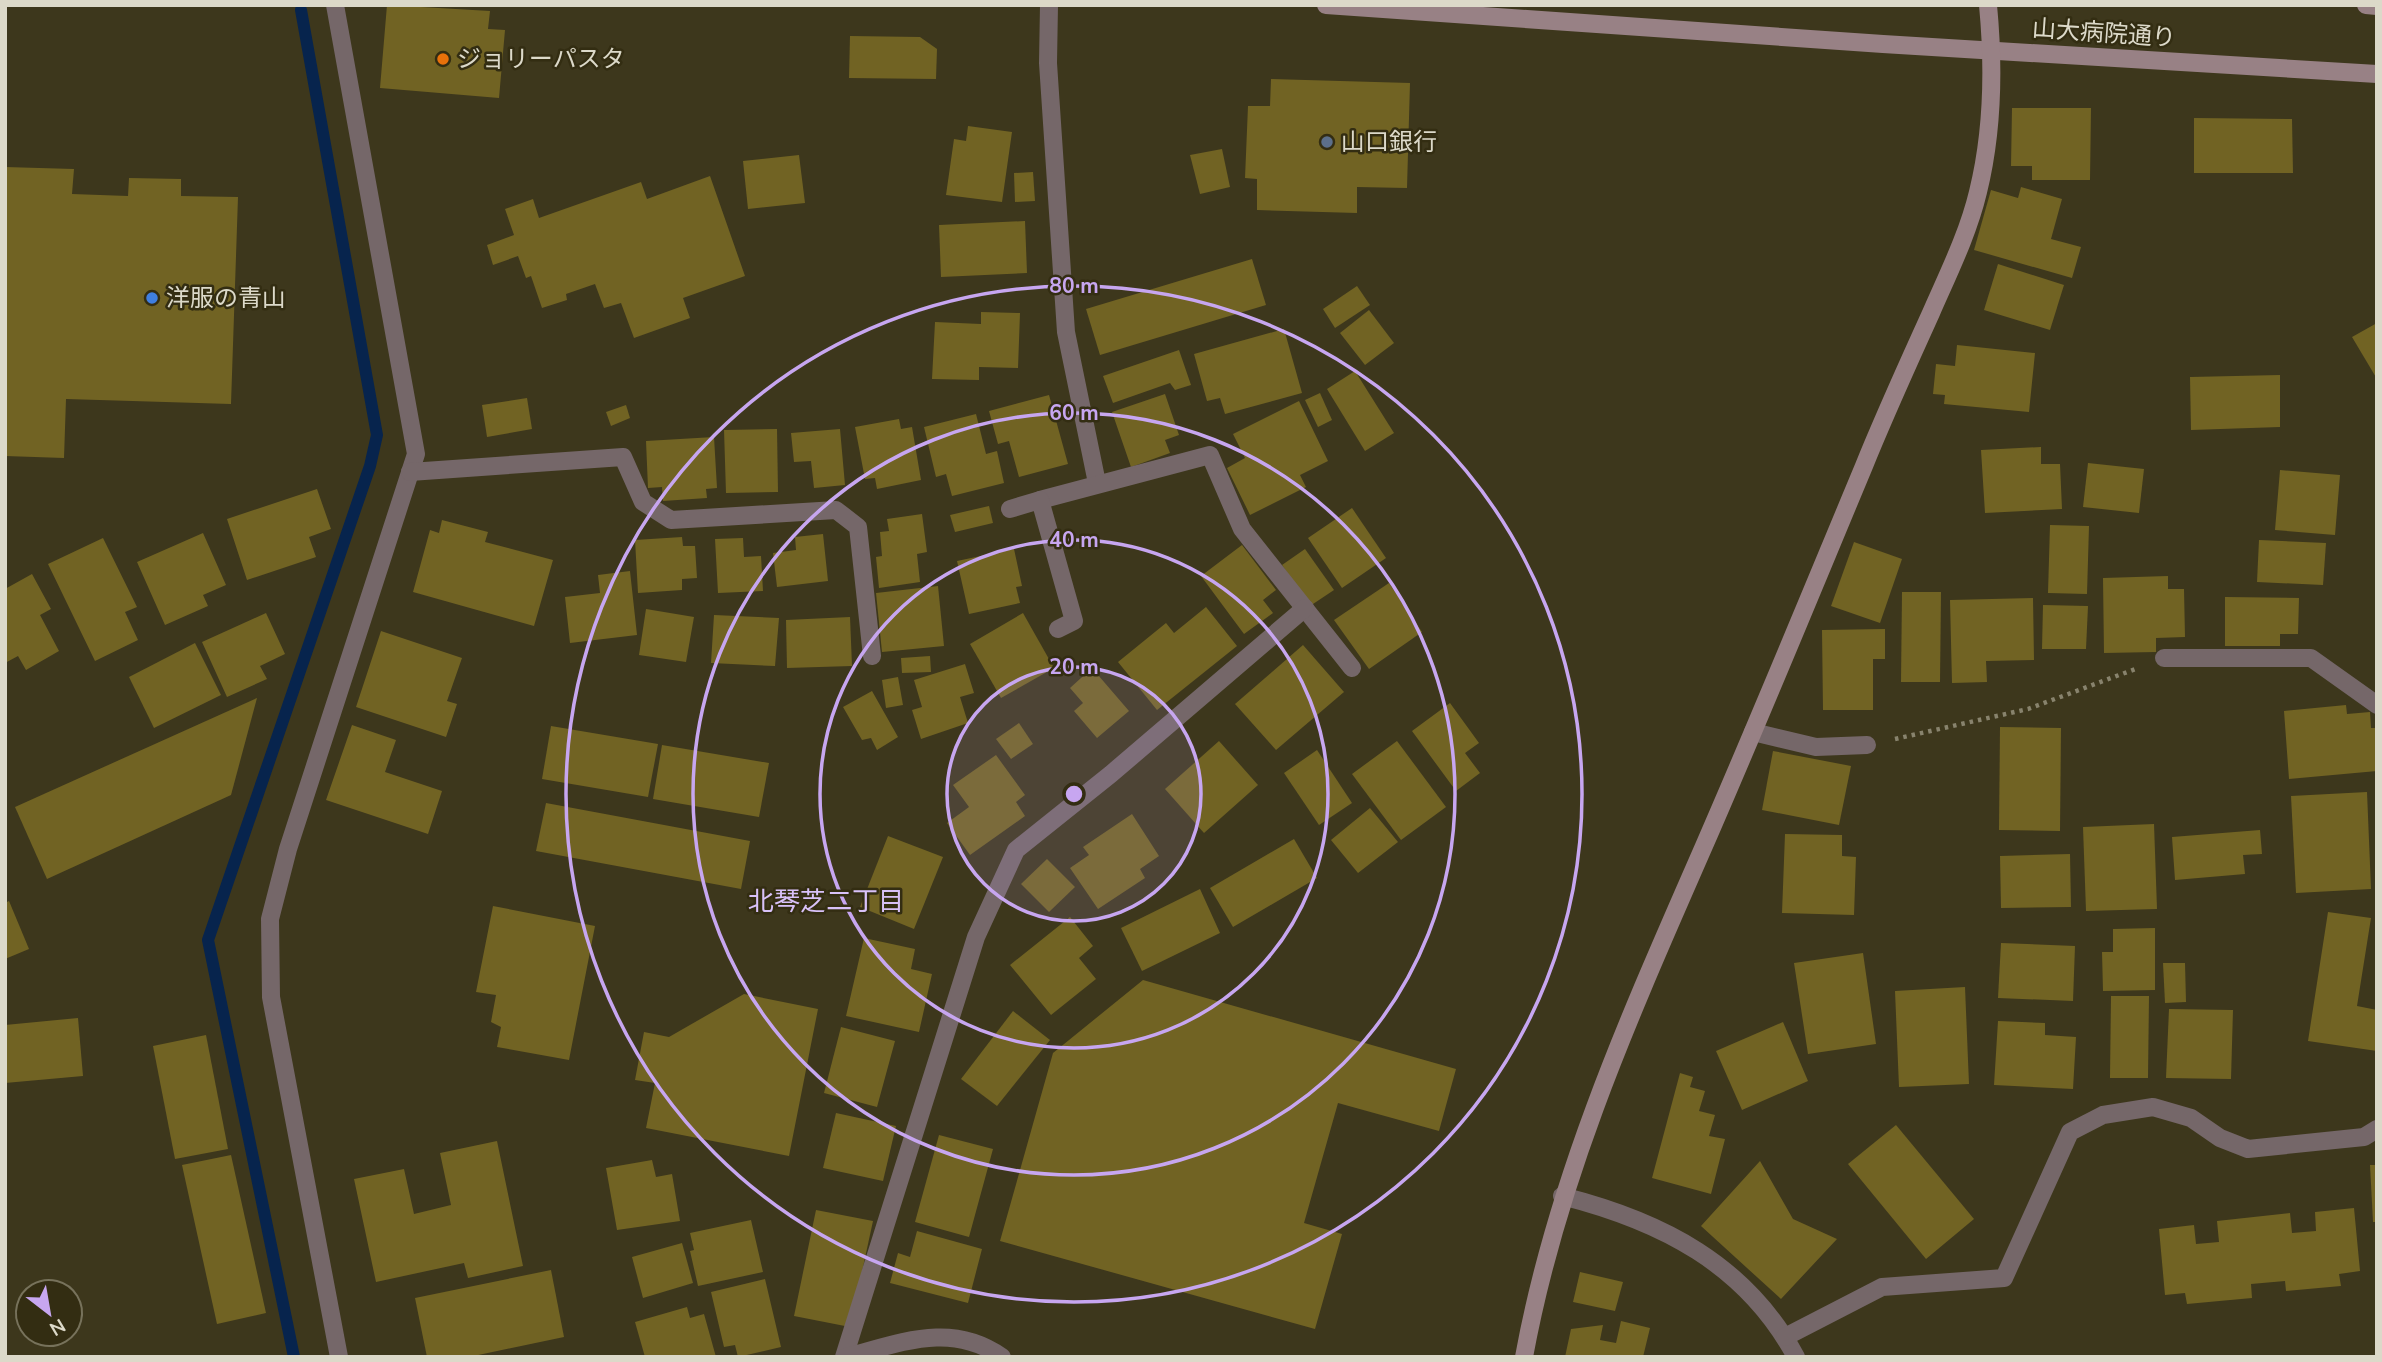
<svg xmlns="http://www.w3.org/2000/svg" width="2382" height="1362" viewBox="0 0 2382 1362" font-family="'Nunito Sans','Noto Sans JP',sans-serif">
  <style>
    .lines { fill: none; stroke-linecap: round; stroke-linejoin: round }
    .stream { stroke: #07244d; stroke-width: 12 }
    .building { fill: #716323 }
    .path { stroke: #88836d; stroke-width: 4.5; stroke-dasharray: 3.5 5; stroke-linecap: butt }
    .street { stroke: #756769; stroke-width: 18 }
    .secondary { stroke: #988185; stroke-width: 18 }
    .ring { fill: none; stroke: #c7a6f0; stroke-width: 3.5 }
    .food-dot { fill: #e8710a; stroke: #332d12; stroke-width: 2.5 }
    .service-dot { fill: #5c6f8a; stroke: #332d12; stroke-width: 2.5 }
    .shop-dot { fill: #3f7fe0; stroke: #332d12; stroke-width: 2.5 }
    .labels { text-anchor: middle; stroke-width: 5; stroke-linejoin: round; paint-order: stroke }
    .street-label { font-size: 24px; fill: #dcd9c9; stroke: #332d12 }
    .poi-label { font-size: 24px; fill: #dcd9c9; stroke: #332d12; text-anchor: start }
    .neighbourhood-label { font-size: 26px; fill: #d8c1f8; stroke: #332d12 }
    .centre { fill: #c7a6f0; stroke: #332d12; stroke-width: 3.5 }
    .ring-label { font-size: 21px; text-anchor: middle; font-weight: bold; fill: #c7a6f0; stroke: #332d12; stroke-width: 5; stroke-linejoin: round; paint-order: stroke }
  </style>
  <rect width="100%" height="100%" fill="#3d371c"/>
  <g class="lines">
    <polyline class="stream" points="294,1357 208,940 370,466 377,435 301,10"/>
  </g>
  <g class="building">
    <polygon points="387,5 490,11 488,29 505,30 499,98 380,88"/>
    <polygon points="850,36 920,37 937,49 936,79 849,78"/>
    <polygon points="1271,79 1410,83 1407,188 1357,187 1357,213 1257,210 1257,179 1245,178 1248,106 1270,106"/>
    <polygon points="2012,108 2091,108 2090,180 2032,180 2032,166 2011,166"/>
    <polygon points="2194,118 2292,119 2293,173 2194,173"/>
    <polygon points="968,126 1012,132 1002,202 946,195 954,139 966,141"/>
    <polygon points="1222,149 1230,187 1200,194 1190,155"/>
    <polygon points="799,155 805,203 748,209 743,161"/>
    <polygon points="5,167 74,169 72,194 128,196 129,178 181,179 181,196 238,197 231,404 66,399 64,458 5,456"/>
    <polygon points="1033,172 1035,201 1015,202 1014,173"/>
    <polygon points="710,176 745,276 683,298 690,318 634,338 621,303 604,308 595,284 566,294 567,300 542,308 531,276 526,278 518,256 493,265 487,245 514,235 505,209 533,199 539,218 641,182 647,199"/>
    <polygon points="2021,187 2062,199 2051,239 2081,247 2072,278 1974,250 1991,190 2018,198"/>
    <polygon points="1025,221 1027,273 941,277 939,225"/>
    <polygon points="1252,259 1266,305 1100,355 1086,309"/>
    <polygon points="1998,264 2064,285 2050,330 1984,310"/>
    <polygon points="1357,286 1370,305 1335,328 1323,309"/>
    <polygon points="1369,310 1394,343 1365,365 1340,333"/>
    <polygon points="981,312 1020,313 1018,368 979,367 979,380 932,379 935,322 981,324"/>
    <polygon points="2377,323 2377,379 2352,337"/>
    <polygon points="1284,329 1302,393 1225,414 1220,398 1207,401 1194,354"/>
    <polygon points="1957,345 2035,353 2029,412 1944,404 1945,395 1933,394 1936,364 1955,366"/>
    <polygon points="1179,350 1191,385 1175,390 1170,383 1113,403 1103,376"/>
    <polygon points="1355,371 1394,433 1365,451 1327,389"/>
    <polygon points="2280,375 2280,427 2191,430 2190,377"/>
    <polygon points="1320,393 1332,420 1318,427 1305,400"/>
    <polygon points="1165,394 1179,435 1165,440 1170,453 1131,467 1112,412"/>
    <polygon points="1049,395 1068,464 1019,477 1009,441 998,444 989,411"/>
    <polygon points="527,398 532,429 487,437 482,405"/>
    <polygon points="1299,401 1328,461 1300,475 1306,487 1250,515 1227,468 1245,458 1233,434"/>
    <polygon points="626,405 630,418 611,426 606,412"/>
    <polygon points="976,414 986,454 997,451 1004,483 952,496 946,474 936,477 924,427"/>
    <polygon points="899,419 901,429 912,427 921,480 877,489 875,478 865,479 855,427"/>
    <polygon points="777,429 778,492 726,493 724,430"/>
    <polygon points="840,429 845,485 814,488 811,461 794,462 791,433"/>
    <polygon points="714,437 717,488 706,489 707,498 663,501 662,487 648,488 646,441"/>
    <polygon points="2041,447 2041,464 2060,464 2062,509 1985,513 1981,450"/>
    <polygon points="2088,463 2144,469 2139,513 2083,507"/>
    <polygon points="2280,470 2340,475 2335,535 2275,530"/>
    <polygon points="317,489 331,529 309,537 316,557 247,580 227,519"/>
    <polygon points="989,506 993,523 955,532 950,515"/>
    <polygon points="1352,508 1386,558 1342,588 1308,538"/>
    <polygon points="922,514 927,552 917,554 920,582 879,588 876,557 882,556 880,532 889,531 887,519"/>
    <polygon points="442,520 488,532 485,542 553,560 534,626 413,592 430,530 439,533"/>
    <polygon points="2050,525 2089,526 2087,594 2048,593"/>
    <polygon points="203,533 226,585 203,595 208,606 165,625 137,562"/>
    <polygon points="823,534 828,581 777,587 773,553 796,550 795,537"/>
    <polygon points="682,537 683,546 695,546 697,578 682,579 682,590 638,593 635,540"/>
    <polygon points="103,538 137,607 125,612 138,640 95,661 48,564"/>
    <polygon points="743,538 744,557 761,556 763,591 718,593 715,539"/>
    <polygon points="2259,540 2326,543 2323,585 2257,582"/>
    <polygon points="1854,542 1902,559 1880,623 1831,606"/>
    <polygon points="1242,545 1276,590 1263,600 1273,613 1244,634 1201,576"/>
    <polygon points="1014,549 1022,586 1016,587 1020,603 969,614 957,561"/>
    <polygon points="1305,549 1334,590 1310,606 1282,565"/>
    <polygon points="630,571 637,635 570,643 565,597 600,593 598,575"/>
    <polygon points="32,574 51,609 40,615 59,651 26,670 18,656 5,663 5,589"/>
    <polygon points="2168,576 2168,589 2184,589 2185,637 2156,638 2156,652 2104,653 2103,578"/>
    <polygon points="1389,583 1422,632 1369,669 1334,620"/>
    <polygon points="938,586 944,646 882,652 876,593"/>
    <polygon points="1902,592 1941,592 1940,682 1901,682"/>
    <polygon points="2225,597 2299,598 2298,634 2280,634 2280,646 2225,646"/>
    <polygon points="2033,598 2034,660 1986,661 1987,682 1952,683 1950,600"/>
    <polygon points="2043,605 2088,606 2086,649 2042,649"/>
    <polygon points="1206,607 1237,646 1157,710 1118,662 1166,623 1174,633"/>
    <polygon points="646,609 694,617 686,662 639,655"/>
    <polygon points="266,613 285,654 260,666 267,679 227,697 202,642"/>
    <polygon points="1023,613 1054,668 1001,698 970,644"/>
    <polygon points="714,615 779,618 775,666 711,663"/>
    <polygon points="850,617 852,666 787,668 786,620"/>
    <polygon points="1885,629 1885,659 1873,659 1873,710 1823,710 1822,630"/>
    <polygon points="381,631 462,658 447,701 457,704 446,737 356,707"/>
    <polygon points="195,643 221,695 154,728 129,677"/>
    <polygon points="1303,645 1344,692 1276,750 1235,704"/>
    <polygon points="930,656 931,672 902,673 901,658"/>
    <polygon points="965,664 974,693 960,697 968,723 921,739 912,710 922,707 914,680"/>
    <polygon points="1092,668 1129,711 1097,738 1074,711 1083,703 1070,688"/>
    <polygon points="898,677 903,705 886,708 882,680"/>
    <polygon points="872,691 898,737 877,750 871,738 862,740 843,707"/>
    <polygon points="257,698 231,795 47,879 15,807"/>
    <polygon points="1450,703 1479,743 1465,753 1480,773 1456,791 1412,731"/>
    <polygon points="2346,705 2347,714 2370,712 2371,728 2377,728 2377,771 2289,779 2284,711"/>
    <polygon points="1019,723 1033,744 1011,759 996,739"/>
    <polygon points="352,725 396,740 385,772 442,791 428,834 326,800"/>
    <polygon points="551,726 658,744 648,797 542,779"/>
    <polygon points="2000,727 2061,728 2060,831 1999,830"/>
    <polygon points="1219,741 1258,785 1204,833 1165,789"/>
    <polygon points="1397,741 1446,807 1401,840 1352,774"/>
    <polygon points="662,745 769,763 759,817 653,799"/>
    <polygon points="1317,750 1352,803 1319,825 1284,773"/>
    <polygon points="1773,751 1851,766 1839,825 1762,810"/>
    <polygon points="996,755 1025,795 1016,802 1025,816 970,855 947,823 969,807 953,785"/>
    <polygon points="2367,792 2371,889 2296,893 2291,796"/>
    <polygon points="546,803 750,841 741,889 536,851"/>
    <polygon points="1370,808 1398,842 1358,873 1331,840"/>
    <polygon points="1132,814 1159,856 1140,869 1145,878 1098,909 1070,868 1089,855 1083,847"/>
    <polygon points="2154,824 2157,909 2086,911 2083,827"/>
    <polygon points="2260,830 2262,854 2243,855 2245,874 2175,880 2172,837"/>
    <polygon points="1785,834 1842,835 1842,856 1856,857 1854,915 1782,913"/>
    <polygon points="888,836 943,857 914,929 860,907"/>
    <polygon points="1294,839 1317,878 1233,927 1210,888"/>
    <polygon points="2070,854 2071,907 2001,908 2000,856"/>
    <polygon points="1047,859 1075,887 1049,912 1021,884"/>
    <polygon points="1200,889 1220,933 1142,971 1121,928"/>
    <polygon points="9,901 29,949 5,959 5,903"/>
    <polygon points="493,906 595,926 569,1060 497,1047 501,1027 491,1022 496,995 476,992"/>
    <polygon points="2328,912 2371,918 2357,1006 2377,1010 2377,1051 2308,1041"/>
    <polygon points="1070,917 1093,946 1079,958 1096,979 1051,1015 1010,965"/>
    <polygon points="2155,928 2155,990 2103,991 2102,952 2113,952 2113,929"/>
    <polygon points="864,938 915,949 911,969 932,974 919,1032 846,1016"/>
    <polygon points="2001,943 2075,946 2073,1001 1998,998"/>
    <polygon points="1863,953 1876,1044 1808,1054 1794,963"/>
    <polygon points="2163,963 2185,963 2186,1002 2165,1003"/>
    <polygon points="1143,980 1456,1069 1439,1131 1338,1103 1304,1223 1342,1234 1315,1329 1000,1241 1053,1053"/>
    <polygon points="1965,987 1969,1084 1899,1087 1895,991"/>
    <polygon points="744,994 818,1009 789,1156 646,1128 655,1083 635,1080 644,1032 669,1037"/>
    <polygon points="2111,996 2149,996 2148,1078 2110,1078"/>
    <polygon points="2169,1009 2233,1010 2231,1079 2166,1078"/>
    <polygon points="1013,1011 1050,1040 997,1106 961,1079"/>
    <polygon points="78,1018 83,1076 5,1083 5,1025"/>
    <polygon points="1998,1021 2045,1023 2045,1035 2076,1037 2073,1089 1994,1085"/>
    <polygon points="1783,1022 1808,1081 1742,1110 1716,1051"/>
    <polygon points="841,1027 895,1041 877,1107 824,1093"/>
    <polygon points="206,1035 228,1149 175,1159 153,1046"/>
    <polygon points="1680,1073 1693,1077 1690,1087 1705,1091 1699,1111 1715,1115 1709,1136 1725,1139 1711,1194 1652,1178"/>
    <polygon points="836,1113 896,1126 883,1181 823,1168"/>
    <polygon points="1896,1125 1974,1219 1926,1259 1848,1164"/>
    <polygon points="939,1135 993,1149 969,1237 915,1222"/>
    <polygon points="497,1141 523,1266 468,1278 464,1263 376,1282 354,1179 404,1169 414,1214 451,1205 440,1153"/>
    <polygon points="231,1155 266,1313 217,1324 182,1165"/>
    <polygon points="652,1160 656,1177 672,1174 680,1221 617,1230 606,1168"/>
    <polygon points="1760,1161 1793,1219 1837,1239 1781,1299 1701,1226"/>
    <polygon points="2370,1165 2377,1165 2377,1222 2373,1222"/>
    <polygon points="2354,1208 2360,1271 2339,1274 2341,1286 2286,1291 2285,1281 2251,1284 2252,1298 2187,1304 2185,1293 2165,1295 2159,1229 2194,1225 2196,1244 2219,1242 2217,1221 2290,1213 2292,1233 2316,1231 2315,1212"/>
    <polygon points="816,1210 873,1221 850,1327 794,1316"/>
    <polygon points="751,1220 763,1272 698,1286 690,1251 694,1250 690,1233"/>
    <polygon points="917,1231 982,1249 968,1303 890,1283 898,1253 910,1257"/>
    <polygon points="682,1243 693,1283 643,1298 632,1257"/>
    <polygon points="551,1270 564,1337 469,1357 427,1357 415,1298"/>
    <polygon points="1580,1272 1623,1282 1615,1311 1573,1302"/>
    <polygon points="765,1279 781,1347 738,1357 735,1345 724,1347 711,1292"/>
    <polygon points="687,1307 690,1318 704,1314 716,1357 645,1357 635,1322"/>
    <polygon points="1621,1321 1650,1328 1643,1357 1565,1357 1571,1329 1603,1325 1600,1340 1616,1343"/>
  </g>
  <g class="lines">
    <polyline class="path" points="1895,739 2028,709 2138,668"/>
    <g class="street">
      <polyline points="335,5 416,454 288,849 270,919 271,997 339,1357"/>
      <polyline points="1049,5 1048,63 1066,332 1097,483"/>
      <polyline points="410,472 623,457 643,502 671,520 836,510 858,527 872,656"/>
      <polyline points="1040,500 1210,455 1242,529 1352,668"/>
      <polyline points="1010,509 1040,500 1074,621 1058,629"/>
      <polyline points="2164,658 2311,658 2377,705"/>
      <polyline points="1753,732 1816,747 1867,745"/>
      <path d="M1562,1196C1661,1221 1746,1264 1796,1357"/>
      <polyline points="1785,1337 1882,1287 2004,1278 2070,1132 2103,1115 2153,1107 2191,1118 2220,1138 2248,1149 2364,1137 2377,1129"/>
      <polyline points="844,1357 976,937 1016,850 1111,774 1305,608"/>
      <path d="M846,1357C901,1343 951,1321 1002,1357"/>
    </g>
    <g class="secondary">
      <polyline points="1326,5 1883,44 2377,74"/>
      <polyline points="2366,5 2377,6"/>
      <path d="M1524,1357C1557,1177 1631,1013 1704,846C1759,720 1811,593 1864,466C1885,414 1908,364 1931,313C1948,274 1968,234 1978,192C1993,131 1994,68 1988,5"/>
    </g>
  </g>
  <circle cx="1074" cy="794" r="127" fill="#c7a6f0" fill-opacity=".12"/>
  <g class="ring">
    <circle cx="1074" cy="794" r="127"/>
    <circle cx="1074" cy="794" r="254"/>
    <circle cx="1074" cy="794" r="381"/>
    <circle cx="1074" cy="794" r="508"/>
  </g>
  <circle class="food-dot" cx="443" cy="59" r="7"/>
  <circle class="service-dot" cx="1327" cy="142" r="7"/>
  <circle class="shop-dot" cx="152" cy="298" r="7"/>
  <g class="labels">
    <g class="street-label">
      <text transform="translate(2104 33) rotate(4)" y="8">山大病院通り</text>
    </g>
    <g class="poi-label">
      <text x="457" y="67">ジョリーパスタ</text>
      <text x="1341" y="150">山口銀行</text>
      <text x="166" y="306">洋服の青山</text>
    </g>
    <g class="neighbourhood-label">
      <text x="826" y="910">北琴芝二丁目</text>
    </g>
  </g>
  <circle cx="1074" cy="794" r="10" class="centre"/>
  <g class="ring-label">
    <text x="1074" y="293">80 m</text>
    <text x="1074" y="420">60 m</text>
    <text x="1074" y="547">40 m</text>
    <text x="1074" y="674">20 m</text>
  </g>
  <rect width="2382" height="1362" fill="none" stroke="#dcd9c9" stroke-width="14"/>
  <g transform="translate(49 1313) rotate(149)"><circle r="33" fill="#332d12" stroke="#77725b" stroke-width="2"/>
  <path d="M0-5L12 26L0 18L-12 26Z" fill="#c7a6f0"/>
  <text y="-10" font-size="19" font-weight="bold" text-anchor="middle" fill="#dcd9c9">N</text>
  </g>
</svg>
